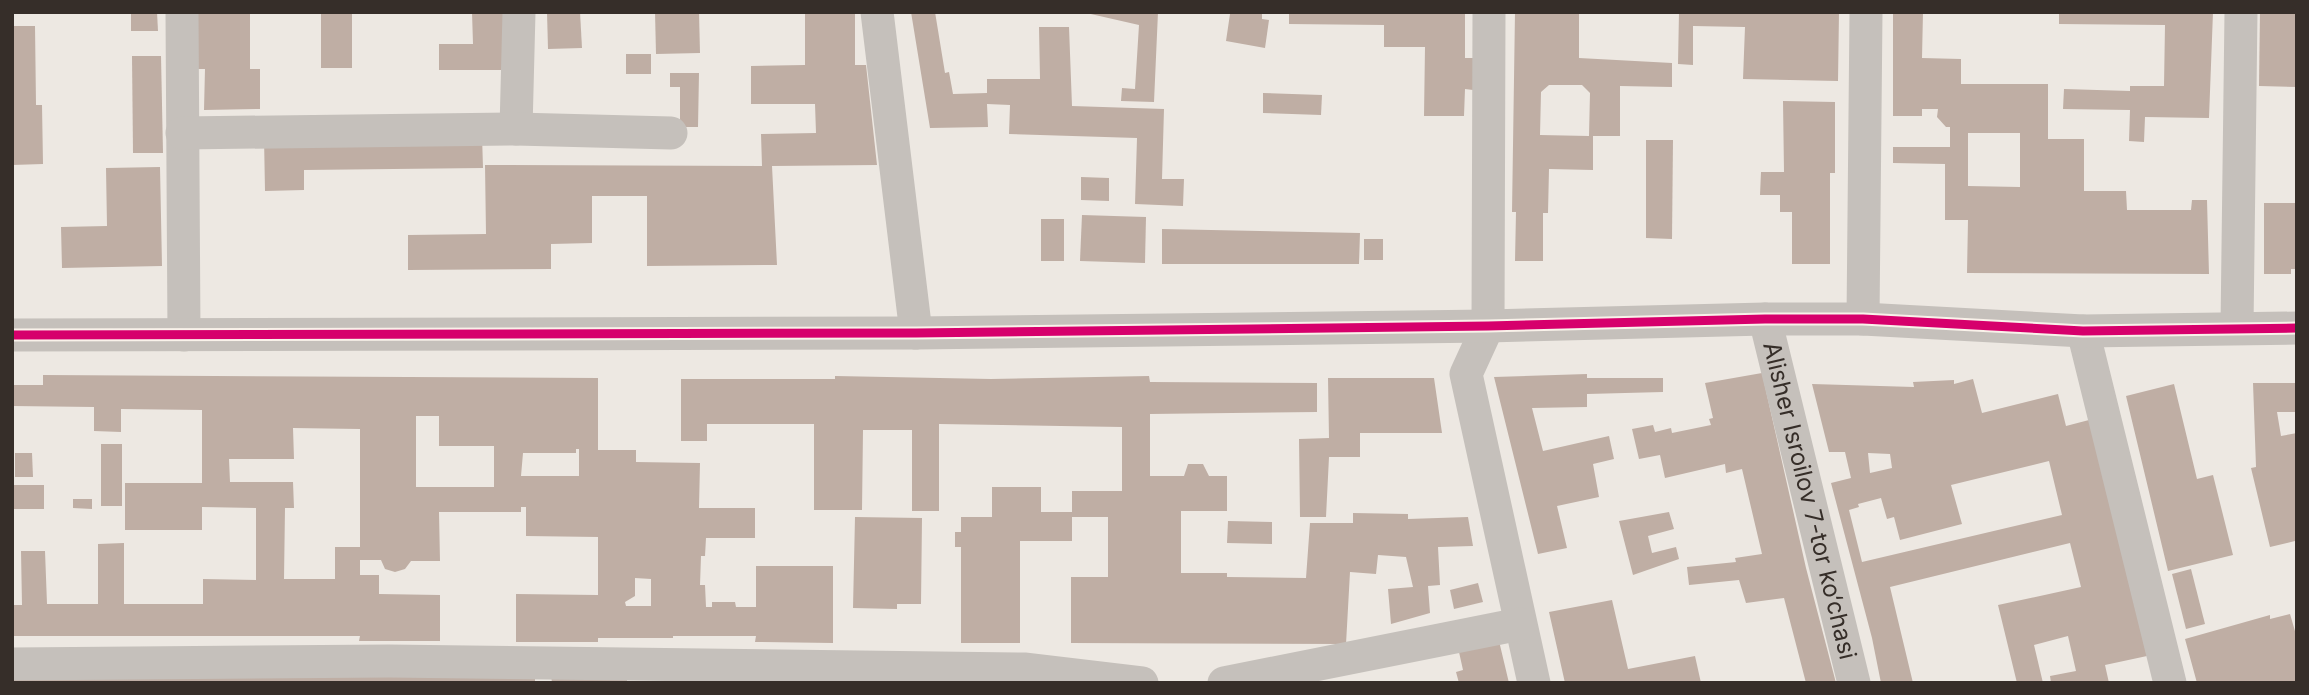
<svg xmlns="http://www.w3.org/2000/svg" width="2309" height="695" viewBox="0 0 2309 695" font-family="Inter,sans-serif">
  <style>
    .building { fill: #bfaea4; fill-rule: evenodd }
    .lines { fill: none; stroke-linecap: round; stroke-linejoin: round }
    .minor { stroke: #c5c0bb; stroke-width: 33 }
    .cycleway-casing { stroke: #f9f2ea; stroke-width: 13 }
    .cycleway { stroke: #d6006c; stroke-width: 9 }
    .labels { text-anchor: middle; stroke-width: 7; stroke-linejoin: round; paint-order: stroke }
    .street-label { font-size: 24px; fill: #362e29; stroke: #f9f2ea }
  </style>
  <rect width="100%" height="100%" fill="#ede8e2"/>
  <g class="building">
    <polygon points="131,12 157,12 158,31 131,31"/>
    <polygon points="197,12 250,12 250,69 260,69 260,109 204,110 205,69 197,69"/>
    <rect x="321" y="12" width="31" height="56"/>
    <polygon points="472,12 506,12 506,70 439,70 439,44 473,44"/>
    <polygon points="547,12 580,12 582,48 548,49"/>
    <polygon points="655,12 699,12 700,53 656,54"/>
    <polygon points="805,12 855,12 855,65 866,65 877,165 772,166 777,265 647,266 647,196 592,196 592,243 551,244 551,269 408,270 408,235 486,234 485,165 762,166 761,134 816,133 815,104 751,104 751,66 805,65"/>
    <polygon points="911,12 935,12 945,73 949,72 953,94 987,93 987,79 1040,79 1039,27 1069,27 1072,106 1164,109 1162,179 1184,179 1183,206 1135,204 1137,138 1009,134 1010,105 987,104 988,127 930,128"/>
    <polygon points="1082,12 1158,12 1154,102 1121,101 1122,88 1135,89 1139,25"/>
    <polygon points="1262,12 1262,19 1269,20 1265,48 1226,41 1230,14"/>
    <polygon points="1289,12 1465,12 1465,58 1473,58 1473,90 1465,89 1464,116 1424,116 1425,47 1384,47 1384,25 1289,24"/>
    <path d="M1515,12H1579V58L1672,63V87L1620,86V136H1593V170L1549,169L1548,213H1543V261H1515L1516,212H1512ZM1549,85H1582L1590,93L1589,136L1540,135L1541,92Z"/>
    <polygon points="1679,12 1839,12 1838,81 1743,79 1745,27 1693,26 1693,65 1678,64"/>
    <path d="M1893,12H1923L1922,58L1961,59V84H2048V139H2084V191H2126L2127,210H2191L2192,200H2207L2209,274L1967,273L1968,220H1945V164L1893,163V147H1950V127H1946L1937,117L1938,109H1922V116H1893ZM1968,133H2020V187L1968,186Z"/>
    <polygon points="2059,12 2213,12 2209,118 2145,117 2144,142 2129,141 2130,110 2063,109 2064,89 2130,91 2130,86 2164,86 2165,25 2059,24"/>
    <polygon points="2260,12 2297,12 2297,87 2259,86"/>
    <polygon points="12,26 35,26 36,105 42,105 43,164 12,165"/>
    <rect x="626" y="54" width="25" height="20"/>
    <polygon points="132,56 161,56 163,153 133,153"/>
    <polygon points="670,73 699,73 698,127 680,127 680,87 670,87"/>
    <polygon points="1263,93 1322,95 1321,115 1263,113"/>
    <polygon points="1783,101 1835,102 1835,173 1830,173 1830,264 1792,264 1792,212 1780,212 1780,195 1760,195 1761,172 1784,172"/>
    <polygon points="482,135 483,168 304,170 304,190 265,191 264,137"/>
    <polygon points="1646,140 1673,140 1672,239 1646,238"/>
    <polygon points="160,167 162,266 62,268 61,227 107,226 106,168"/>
    <polygon points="1081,177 1109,178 1109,201 1081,200"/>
    <polygon points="2264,203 2297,203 2297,269 2291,269 2291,274 2264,274"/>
    <polygon points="1082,215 1146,217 1145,263 1080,261"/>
    <rect x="1041" y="219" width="23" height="42"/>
    <polygon points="1162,229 1360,233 1359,264 1162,264"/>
    <rect x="1364" y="239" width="19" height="21"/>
    <polygon points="1762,373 1806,568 1836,683 1806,683 1784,598 1746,603 1739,580 1689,585 1687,567 1736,562 1735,558 1762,554 1742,469 1726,473 1725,464 1665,478 1660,455 1639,459 1632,429 1653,425 1655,432 1671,428 1672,433 1711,425 1709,419 1713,418 1705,383"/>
    <polygon points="1587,374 1587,378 1663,378 1663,392 1587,394 1587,407 1532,408 1543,451 1609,436 1614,459 1593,464 1599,497 1557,506 1567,548 1538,554 1494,377"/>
    <path d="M43,375L598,378V450H636V462L700,463L699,508H755V538H706L705,556H701L700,585H705L706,607H712V602H735L736,607H756V566H833V643L755,642L756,636H673V638H598V642H516V594L598,595V537L526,536V507H521V512H439L440,561H411L405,569L395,572L385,569L381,560H360V575H379V594L440,595V641H359L360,636H12V605H22L21,551H45L47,604H98V544L124,543V604H203V579L256,580V508L202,507V530H125V483H202V410L121,409V432L94,431V407L12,406V385H43ZM416,416H439V446H494V487H416ZM293,428L360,429V547H335V579H284L285,508H294L293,482H230L229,459H294ZM576,449H579V476H521L523,453H576ZM635,578L651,579V606H626L625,602L635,596Z"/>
    <polygon points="835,376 991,379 1149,376 1150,382 1317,383 1317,412 1150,414 1150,476 1184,476 1188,464 1203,464 1209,476 1227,476 1227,511 1181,511 1181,573 1227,573 1227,577 1306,578 1310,523 1353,523 1353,513 1408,514 1408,519 1468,517 1473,546 1438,547 1440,585 1428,586 1430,613 1391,624 1388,589 1413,587 1406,557 1378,555 1376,574 1350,572 1346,644 1071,643 1071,577 1108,577 1108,517 1072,517 1072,541 1020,541 1020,643 961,643 961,547 955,547 955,532 961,532 961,517 992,517 992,487 1041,487 1041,512 1072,512 1072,491 1122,491 1122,427 939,424 939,511 912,511 912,430 863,430 862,510 814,510 814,424 707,424 707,441 681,441 681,379 835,379"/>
    <polygon points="1328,378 1434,378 1442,433 1360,433 1360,457 1329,457 1326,517 1300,517 1299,439 1329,438"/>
    <path d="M1973,379L1982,413L2058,394L2066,426L2089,420L2147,656L2105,665L2109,683H2051L2050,676L2076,671L2068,636L2034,645L2043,683H2017L1998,605L2081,587L2070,543L1890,587L1913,683H1881L1872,638L1831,483L1851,478L1845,452H1829L1812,384L1914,387L1913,382L1954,380V384ZM1868,453L1890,454L1892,468L1870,473ZM2049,461L2062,515L1862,562L1849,510L1859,507L1858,504L1881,498L1887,519L1894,517L1900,540L1962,524L1951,485Z"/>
    <polygon points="2253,383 2297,383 2297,412 2277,412 2281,436 2297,433 2297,537 2295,541 2270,547 2251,468 2256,467"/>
    <polygon points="2174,384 2197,479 2213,475 2233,555 2168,571 2126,396"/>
    <rect x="101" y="444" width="21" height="62"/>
    <polygon points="15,453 32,453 33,477 15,477"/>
    <rect x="12" y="485" width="32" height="24"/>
    <polygon points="73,499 92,499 92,509 73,508"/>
    <polygon points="1669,512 1674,529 1648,536 1652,553 1676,547 1679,559 1633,575 1619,521"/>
    <polygon points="855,517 922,518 921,604 897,604 897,609 853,608"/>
    <polygon points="1228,521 1272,522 1272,544 1227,543"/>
    <polygon points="2191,569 2205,624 2186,629 2172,574"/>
    <polygon points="1478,583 1483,602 1454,609 1450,590"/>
    <polygon points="1612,600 1628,669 1695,656 1701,683 1565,683 1549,612"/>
    <polygon points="2290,614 2297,638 2297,683 2197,683 2185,639 2270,615 2270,619"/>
    <polygon points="1499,641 1509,683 1459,683 1456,672 1463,670 1459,652"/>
    <polygon points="627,674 627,683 552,683 551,675"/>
    <rect x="12" y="677" width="523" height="6"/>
  </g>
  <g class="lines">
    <g class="minor">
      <polyline points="182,12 184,335"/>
      <polyline points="877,12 916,333"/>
      <polyline points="1489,12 1488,326 1466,374 1534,683"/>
      <polyline points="516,129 519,12"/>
      <polyline points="182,133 516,129 671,133"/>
      <path id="s1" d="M1765,319L1854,683"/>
      <polyline points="1863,319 1866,12"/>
      <polyline points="2237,327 2241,12"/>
      <polyline points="2083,331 2170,683"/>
      <polyline points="12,335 916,333 1488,326 1765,319 1863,319 2083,331 2297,328"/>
      <polyline points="12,664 389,661 1024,669 1142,683"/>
      <polyline points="1224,683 1520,624"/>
    </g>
    <g class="cycleway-casing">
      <polyline id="cycleway" points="12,335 916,333 1488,326 1765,319 1863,319 2083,331 2297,328"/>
    </g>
    <use href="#cycleway" class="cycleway"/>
  </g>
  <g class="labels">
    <g class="street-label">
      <text dy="8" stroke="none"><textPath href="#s1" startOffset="187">Alisher Isroilov 7-tor ko‘chasi</textPath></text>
    </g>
  </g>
  <rect width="2309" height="695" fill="none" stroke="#362e29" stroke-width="28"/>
</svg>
